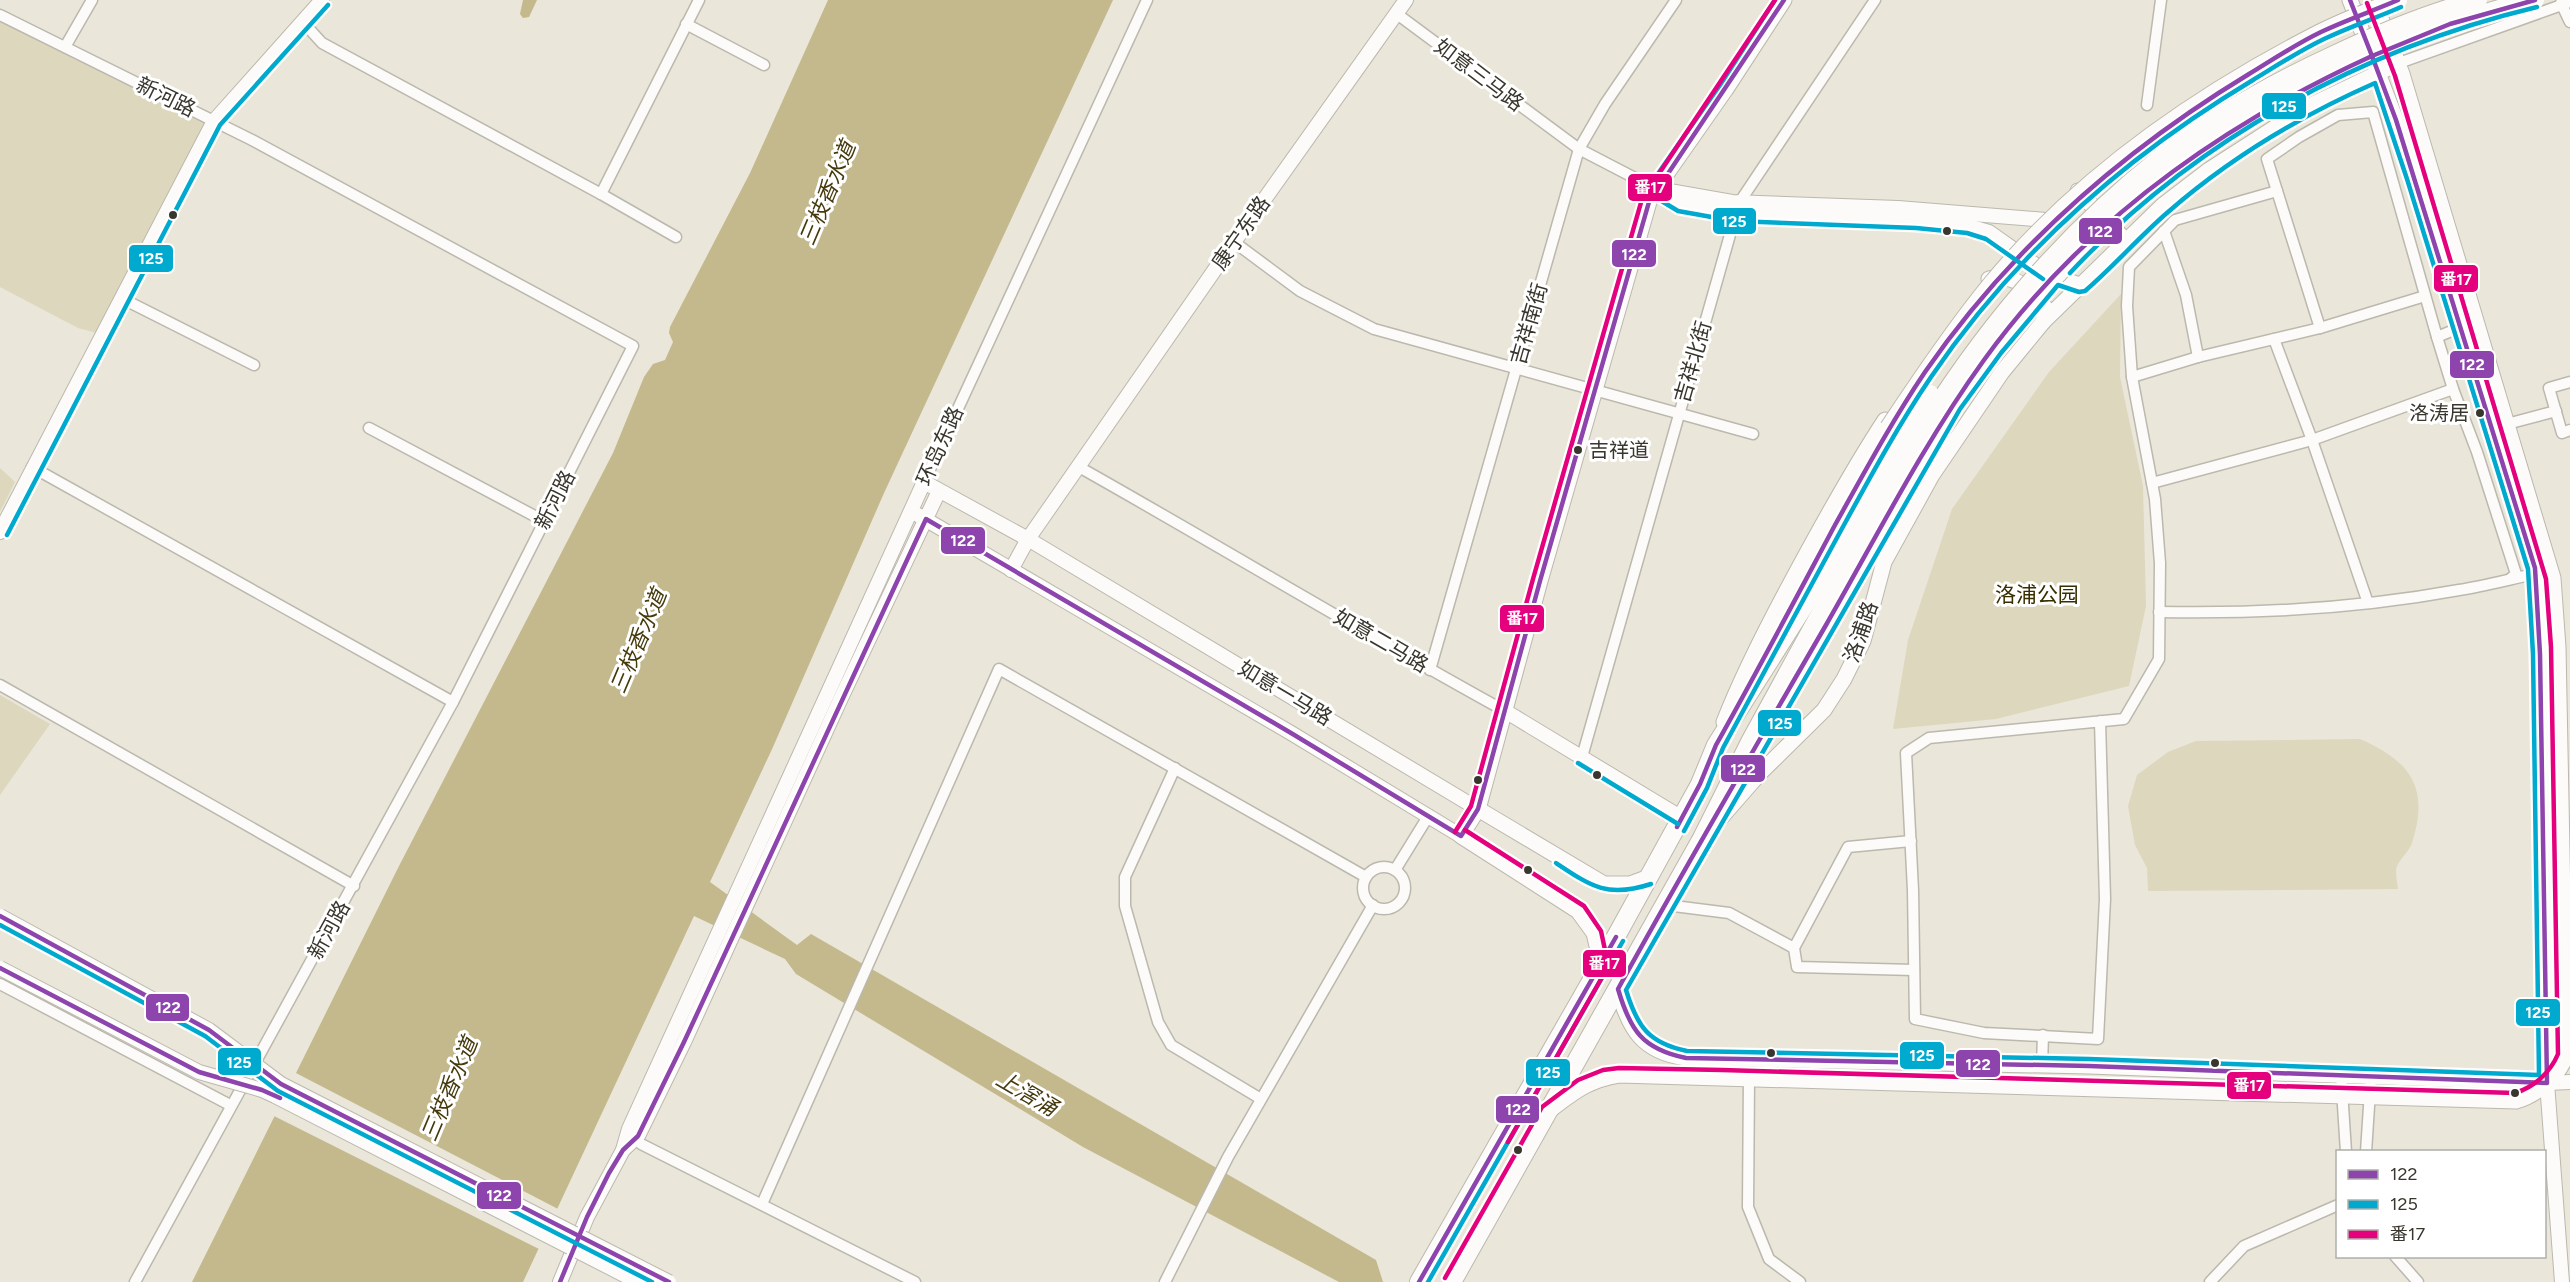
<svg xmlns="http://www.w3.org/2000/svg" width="2570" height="1282" viewBox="0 0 2570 1282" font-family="Figtree,'Noto Sans SC',sans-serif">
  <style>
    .green { fill: #ddd7be }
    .water { fill: #c4b88d }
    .pier { fill: #eae6d9 }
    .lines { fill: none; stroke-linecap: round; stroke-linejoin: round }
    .minor-casing { stroke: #bbb8ae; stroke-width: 13 }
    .tertiary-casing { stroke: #bbb8ae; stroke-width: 16 }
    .secondary-casing { stroke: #bbb8ae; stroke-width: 17 }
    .trunk-casing { stroke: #bbb8ae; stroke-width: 20 }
    .minor { stroke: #fcfbf9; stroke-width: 10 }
    .tertiary { stroke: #fcfbf9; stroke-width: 14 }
    .secondary { stroke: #fcfbf9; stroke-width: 15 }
    .trunk { stroke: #fcfbf9; stroke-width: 18 }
    .tertiary-bridge-casing { stroke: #bbb8ae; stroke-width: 16; stroke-linecap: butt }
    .trunk-bridge-casing { stroke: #bbb8ae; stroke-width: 20; stroke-linecap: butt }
    .tertiary-bridge { stroke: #fcfbf9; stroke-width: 14 }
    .trunk-bridge { stroke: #fcfbf9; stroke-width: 18 }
    .bus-1-casing { stroke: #fff; stroke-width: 9 }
    .bus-2-casing { stroke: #fff; stroke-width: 9 }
    .bus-3-casing { stroke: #fff; stroke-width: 9 }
    .bus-1 { stroke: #8e44ad; stroke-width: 4.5 }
    .bus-2 { stroke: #00a9ce; stroke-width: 4.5 }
    .bus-3 { stroke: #e5007d; stroke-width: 4.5 }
    .bus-dot { fill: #38362d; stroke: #fff; stroke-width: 2 }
    .labels { text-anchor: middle; stroke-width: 6; stroke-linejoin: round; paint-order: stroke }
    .bus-label { font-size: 20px; fill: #38362d; stroke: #fff; text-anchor: end }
    .street-label { font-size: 21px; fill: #38362d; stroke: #fff }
    .park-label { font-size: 21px; fill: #392e00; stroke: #fff }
    .water-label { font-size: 22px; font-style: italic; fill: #463a0d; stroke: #fff }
    .line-badge { stroke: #fff; stroke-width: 2 }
    .badge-label { font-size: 16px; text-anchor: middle; font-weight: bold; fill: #fff }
  </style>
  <rect width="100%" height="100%" fill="#eae6d9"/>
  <g class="green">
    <polygon points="0,14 212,120 97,333 78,328 0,287"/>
    <polygon points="2121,294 2120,377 2143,486 2146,606 2129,686 1996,719 1893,729 1908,640 1952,509 2049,372"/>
    <polygon points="0,468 15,482 0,512"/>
    <polygon points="0,695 50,724 0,795"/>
    <path d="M2360,739C2410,761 2430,787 2412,843C2409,852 2397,861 2396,870C2396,876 2397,883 2398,889L2148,891L2147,868L2135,845L2128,806L2137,775L2168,752L2196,741Z"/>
  </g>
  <g class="water">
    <polygon points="523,0 537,0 529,17 523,18 520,14"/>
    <polygon points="828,0 1113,0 884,493 773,747 710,882 797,945 811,934 1376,1260 1383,1282 1339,1282 1083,1147 796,974 785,959 694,916 523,1282 192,1282 399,866 613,453 644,377 653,364 665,360 673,342 669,333 670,327 750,173"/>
  </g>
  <polygon class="pier" points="294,1072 560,1210 541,1250 272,1115"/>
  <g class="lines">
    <g class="minor-casing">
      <g id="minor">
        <polyline points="2561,3 2570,22"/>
        <polyline points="1397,14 1579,149 1656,189"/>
        <polyline points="0,15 252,140 633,346 453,702 135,1282"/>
        <polyline points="302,21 322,43 601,194 699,0"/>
        <polyline points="686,24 764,65"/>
        <polyline points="65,47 92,0"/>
        <polyline points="2399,63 2570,2"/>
        <polyline points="2147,105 2161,0"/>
        <polyline points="2277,191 2175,220 2129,267 2127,306 2132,377 2198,357 2320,328 2425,296"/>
        <polyline points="601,194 676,237"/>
        <polyline points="2164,231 2186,295 2198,357"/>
        <polyline points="1234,242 1300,291 1374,329 1753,434"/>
        <polyline points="121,298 254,365"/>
        <polyline points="2320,328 2267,159 2299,137 2338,115 2373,112 2437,337 2461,327"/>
        <polyline points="2274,339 2312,440 2368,603"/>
        <polyline points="2570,382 2549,388 2562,433 2570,430"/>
        <polyline points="2453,389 2477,452 2516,574 2510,579"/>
        <polyline points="2507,424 2556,411"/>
        <polyline points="369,428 544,521"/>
        <polyline points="32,467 453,702"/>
        <path d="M1079,467C1221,547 1361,632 1505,711"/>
        <polyline points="924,482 1147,0"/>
        <polyline points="2152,483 2312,440 2453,389 2437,337"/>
        <path d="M2159,612C2259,614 2361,608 2459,590C2485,586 2510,579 2535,574"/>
        <polyline points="1430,670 1579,149 1605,104 1676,0"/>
        <polyline points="0,685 354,886"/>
        <polyline points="2100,721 2105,899 2098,1039 1984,1033 1915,1019 1913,890 1906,753 1929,738 2124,719 2159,659 2160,563 2155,499 2132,377"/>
        <polyline points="1582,757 1739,203 1875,0"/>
        <polyline points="1175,768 1125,877 1125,906 1158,1022 1171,1045 1261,1099"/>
        <polyline points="1911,841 1848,847 1794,948 1797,967 1914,970"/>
        <circle cx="1384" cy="888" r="21"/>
        <polyline points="1395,870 1429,815"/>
        <polyline points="1666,905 1729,913 1794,948"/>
        <polyline points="0,984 230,1105"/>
        <polyline points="2042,1065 2043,1035"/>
        <polyline points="2341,1075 2346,1152"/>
        <polyline points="1749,1077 1748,1207 1769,1259 1800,1282"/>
        <polyline points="641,1144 915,1282"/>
        <polyline points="2366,1152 2371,1076"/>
        <polyline points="762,1204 999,669 1366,877"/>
        <polyline points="2395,1256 2418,1282"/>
        <polyline points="1165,1282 1228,1157 1373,905"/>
        <polyline points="2210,1282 2244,1246 2338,1205"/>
      </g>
    </g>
    <g class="tertiary-casing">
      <g id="tertiary">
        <polyline points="1656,189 1680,204 1735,214 1917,221 1968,226 1989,232 2047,273 2081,285"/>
        <polyline points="1658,189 1732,202 1898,208 2046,220"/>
        <polyline points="918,515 1291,733 1461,836"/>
        <polyline points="0,532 214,121 322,0"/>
        <polyline points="1011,570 1028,539 1234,242 1406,0"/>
        <polyline points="1505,711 1682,818"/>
        <polyline points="623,1150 638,1136 684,1042 841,698 939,491"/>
        <polyline points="560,1282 587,1217 623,1150 629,1129 924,482 1028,539 1478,809"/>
        <polyline points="2562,1282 2547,1083 2570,1082"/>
      </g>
    </g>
    <g class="secondary-casing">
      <g id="secondary">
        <polyline points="2350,0 2396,120 2528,540 2535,568 2540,654 2547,1083"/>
        <polyline points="2078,191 2126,241"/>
        <path d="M1989,279C2014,272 2033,290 2047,310L2043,322"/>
        <path d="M1724,722C1742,676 1764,633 1787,590C1818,532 1849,475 1885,420"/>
        <polyline points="1478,809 1604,884 1630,884 1649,877"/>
        <polyline points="1711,829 1760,773 1824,710 1844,679 1863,641 1884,562 1932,475 2002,372 2043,322 2162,206 2209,170 2307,107 2399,63"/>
        <polyline points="1597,971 1598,950 1594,933 1578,911 1461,836 1478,809 1540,581 1649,202 1656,189 1726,89 1784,0"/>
        <path d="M1618,989C1629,1029 1642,1052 1686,1058L2089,1066L2547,1083"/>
        <path d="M1550,1110C1574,1092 1588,1080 1619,1075L2516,1101C2537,1095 2558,1077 2566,1056L2558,647L2553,578L2402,74L2374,0"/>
      </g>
    </g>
    <g class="trunk-casing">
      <g id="trunk">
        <polyline points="1853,495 1889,428"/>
        <polyline points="1861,564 1926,450"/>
        <polyline points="1419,1282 1597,971 1700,784 1716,745 1820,581 1872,486 1903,436"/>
        <polyline points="1452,1282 1701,840 1751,740 1914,443"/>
      </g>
    </g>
    <use href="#minor" class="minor"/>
    <use href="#tertiary" class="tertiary"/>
    <use href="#secondary" class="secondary"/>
    <use href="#trunk" class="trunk"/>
    <g class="tertiary-bridge-casing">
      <g id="tertiary-bridge">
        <polyline points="0,916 209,1030 281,1084 669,1282"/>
        <polyline points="0,968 199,1072 262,1090 275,1096 638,1282"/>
      </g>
    </g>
    <g class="trunk-bridge-casing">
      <g id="trunk-bridge">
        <path d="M1889,428C1922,378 1955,329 1992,284C2080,178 2198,96 2319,34C2344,21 2372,11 2398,0"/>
        <polyline points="1903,436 1930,394"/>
        <path d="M1914,443C1978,336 2061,237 2159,159C2212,117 2273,83 2334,55C2380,33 2428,13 2478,0"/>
        <path d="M1926,450C2036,271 2169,142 2363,60C2419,36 2475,13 2535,0"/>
      </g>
    </g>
    <use href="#tertiary-bridge" class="tertiary-bridge"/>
    <use href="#trunk-bridge" class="trunk-bridge"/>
    <g class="bus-1-casing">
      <g id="bus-1">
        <polyline points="2350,0 2372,56"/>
        <path d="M2372,56L2396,120L2535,568L2540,654L2547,1083L2089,1066L1686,1058C1642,1049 1630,1030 1618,989C1685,867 1756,746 1826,625C1877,536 1924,443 1984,360C2083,223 2219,126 2372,56Z"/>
        <polyline points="2372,56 2450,24 2535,0"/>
        <path d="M1677,827L1700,784L1716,745C1757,672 1796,598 1835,525C1864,473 1892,421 1925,372C2010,249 2122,151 2249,74C2272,60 2296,44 2321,32C2346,20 2373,11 2398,0"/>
        <polyline points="0,916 209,1030 281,1084 669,1282"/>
        <polyline points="0,968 199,1072 262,1090 280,1098"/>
        <polyline points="560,1282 587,1217 609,1173 623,1150 638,1136 684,1042 926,519 1291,733 1461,836 1478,809 1540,581 1649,202 1784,0"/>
        <polyline points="1419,1282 1616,937"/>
      </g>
    </g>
    <g class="bus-2-casing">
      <g id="bus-2">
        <polyline points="1775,0 1720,85 1650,185 1650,194 1678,211 1734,221 1916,228 1967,233 1986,239 2043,279"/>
        <path d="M2375,83L2407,179L2528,569L2533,654L2539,1075L2089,1059L1687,1051C1648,1043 1637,1026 1626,990L1960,409L2001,353L2058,285L2079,292L2085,291C2114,266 2139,237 2168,212C2230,158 2300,116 2375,83Z"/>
        <path d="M2070,273C2193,141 2361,49 2537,7"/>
        <polyline points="7,535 220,125 328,5"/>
        <polyline points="1578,763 1678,824"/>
        <path d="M1684,831L1707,788L1723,748C1762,677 1800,605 1839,534C1868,481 1897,427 1931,377C2014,255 2126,156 2253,80C2276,66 2299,51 2324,39C2349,27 2376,18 2401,7"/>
        <path d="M1556,863C1592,887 1608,898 1651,884"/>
        <polyline points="0,925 205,1036 278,1091 652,1282"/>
        <polyline points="1428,1282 1623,941"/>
      </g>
    </g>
    <g class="bus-3-casing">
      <g id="bus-3">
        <polyline points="1465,830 1584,906 1601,931 1605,950 1604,974 1508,1142"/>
        <polyline points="1455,832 1471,806 1533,579 1642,199 1775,0"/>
        <path d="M1445,1278L1542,1107L1578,1080L1603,1070L1619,1068L1722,1070L2515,1093C2534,1087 2550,1073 2558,1054L2551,647L2546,579L2395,76L2367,3"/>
      </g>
    </g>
    <use href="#bus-1" class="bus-1"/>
    <use href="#bus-2" class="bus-2"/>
    <use href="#bus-3" class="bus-3"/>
  </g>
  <g class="bus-dot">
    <circle cx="173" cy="215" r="5"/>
    <circle cx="1947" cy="231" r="5"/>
    <circle cx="2480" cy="413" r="5"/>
    <circle cx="1578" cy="450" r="5"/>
    <circle cx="1597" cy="775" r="5"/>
    <circle cx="1478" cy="780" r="5"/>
    <circle cx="1528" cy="870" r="5"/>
    <circle cx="1771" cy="1053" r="5"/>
    <circle cx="2215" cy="1063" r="5"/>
    <circle cx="2515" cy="1093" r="5"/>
    <circle cx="1518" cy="1150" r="5"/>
  </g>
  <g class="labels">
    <g class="bus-label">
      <text x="2469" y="420">洛涛居</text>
      <text x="1589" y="457" text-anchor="start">吉祥道</text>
    </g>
    <g class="street-label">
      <text transform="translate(1479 75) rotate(37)" y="7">如意三马路</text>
      <text transform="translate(166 97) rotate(26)" y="7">新河路</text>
      <text transform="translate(1241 233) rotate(-55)" y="7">康宁东路</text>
      <text transform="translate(1529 324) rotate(-74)" y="7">吉祥南街</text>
      <text transform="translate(1693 362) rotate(-74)" y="7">吉祥北街</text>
      <text transform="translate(940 446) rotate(-66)" y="7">环岛东路</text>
      <text transform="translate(555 500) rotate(-63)" y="7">新河路</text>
      <text transform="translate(1861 632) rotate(-71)" y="7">洛浦路</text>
      <text transform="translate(1381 641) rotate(30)" y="7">如意二马路</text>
      <text transform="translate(1285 693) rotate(31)" y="7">如意一马路</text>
      <text transform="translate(329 930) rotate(-61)" y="7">新河路</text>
    </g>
    <g class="park-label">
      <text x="2037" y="602">洛浦公园</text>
    </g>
    <g class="water-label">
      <text transform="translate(827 193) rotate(-67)" y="8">三枝香水道</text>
      <text transform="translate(638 641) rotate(-67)" y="8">三枝香水道</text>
      <text transform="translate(449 1089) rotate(-67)" y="8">三枝香水道</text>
      <text transform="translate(1027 1093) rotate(30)" y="8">上滘涌</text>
    </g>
  </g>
  <g class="line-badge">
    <rect x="2261" y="92" width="46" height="28" rx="6" fill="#00a9ce"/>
    <rect x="1627" y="173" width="46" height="29" rx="6" fill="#e5007d"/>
    <rect x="1712" y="207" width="45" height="28" rx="6" fill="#00a9ce"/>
    <rect x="2078" y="217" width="45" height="28" rx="6" fill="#8e44ad"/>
    <rect x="1611" y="239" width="46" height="29" rx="6" fill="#8e44ad"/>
    <rect x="128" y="244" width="46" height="29" rx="6" fill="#00a9ce"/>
    <rect x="2433" y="264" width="46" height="29" rx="6" fill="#e5007d"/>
    <rect x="2449" y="350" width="46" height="29" rx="6" fill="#8e44ad"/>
    <rect x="940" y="526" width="46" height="29" rx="6" fill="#8e44ad"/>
    <rect x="1499" y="604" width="46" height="29" rx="6" fill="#e5007d"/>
    <rect x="1757" y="709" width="45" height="28" rx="6" fill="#00a9ce"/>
    <rect x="1720" y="754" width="46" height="29" rx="6" fill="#8e44ad"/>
    <rect x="1582" y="949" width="45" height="29" rx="6" fill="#e5007d"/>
    <rect x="145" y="993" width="45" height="29" rx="6" fill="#8e44ad"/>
    <rect x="2515" y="998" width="46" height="29" rx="6" fill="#00a9ce"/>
    <rect x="1899" y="1041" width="46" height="29" rx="6" fill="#00a9ce"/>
    <rect x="217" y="1047" width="45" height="29" rx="6" fill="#00a9ce"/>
    <rect x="1955" y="1049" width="46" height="29" rx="6" fill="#8e44ad"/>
    <rect x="1525" y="1058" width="46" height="29" rx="6" fill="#00a9ce"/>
    <rect x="2226" y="1071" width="46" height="29" rx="6" fill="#e5007d"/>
    <rect x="1495" y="1095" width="45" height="29" rx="6" fill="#8e44ad"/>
    <rect x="476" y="1181" width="46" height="29" rx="6" fill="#8e44ad"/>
  </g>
  <g class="badge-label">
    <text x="2284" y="112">125</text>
    <text x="1650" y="193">番17</text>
    <text x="1734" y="227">125</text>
    <text x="2100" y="237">122</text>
    <text x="1634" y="260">122</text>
    <text x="151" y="264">125</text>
    <text x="2456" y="285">番17</text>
    <text x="2472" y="370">122</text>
    <text x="963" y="546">122</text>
    <text x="1522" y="624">番17</text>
    <text x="1780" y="729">125</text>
    <text x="1743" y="775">122</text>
    <text x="1604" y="969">番17</text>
    <text x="168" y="1013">122</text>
    <text x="2538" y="1018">125</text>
    <text x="1922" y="1061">125</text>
    <text x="239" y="1068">125</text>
    <text x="1978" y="1070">122</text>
    <text x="1548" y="1078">125</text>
    <text x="2249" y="1091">番17</text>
    <text x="1518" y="1115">122</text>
    <text x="499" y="1201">122</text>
  </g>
  <rect x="2336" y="1150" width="210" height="108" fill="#ffffff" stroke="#afafab" stroke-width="1.5"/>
  <rect x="2348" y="1170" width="30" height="9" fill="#8e44ad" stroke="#afafab" stroke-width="1.5"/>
  <text x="2390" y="1180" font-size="18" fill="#38362d">122</text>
  <rect x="2348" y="1200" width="30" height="9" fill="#00a9ce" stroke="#afafab" stroke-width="1.5"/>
  <text x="2390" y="1210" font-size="18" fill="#38362d">125</text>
  <rect x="2348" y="1230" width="30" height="9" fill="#e5007d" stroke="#afafab" stroke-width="1.5"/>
  <text x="2390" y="1240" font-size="18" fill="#38362d">番17</text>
</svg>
